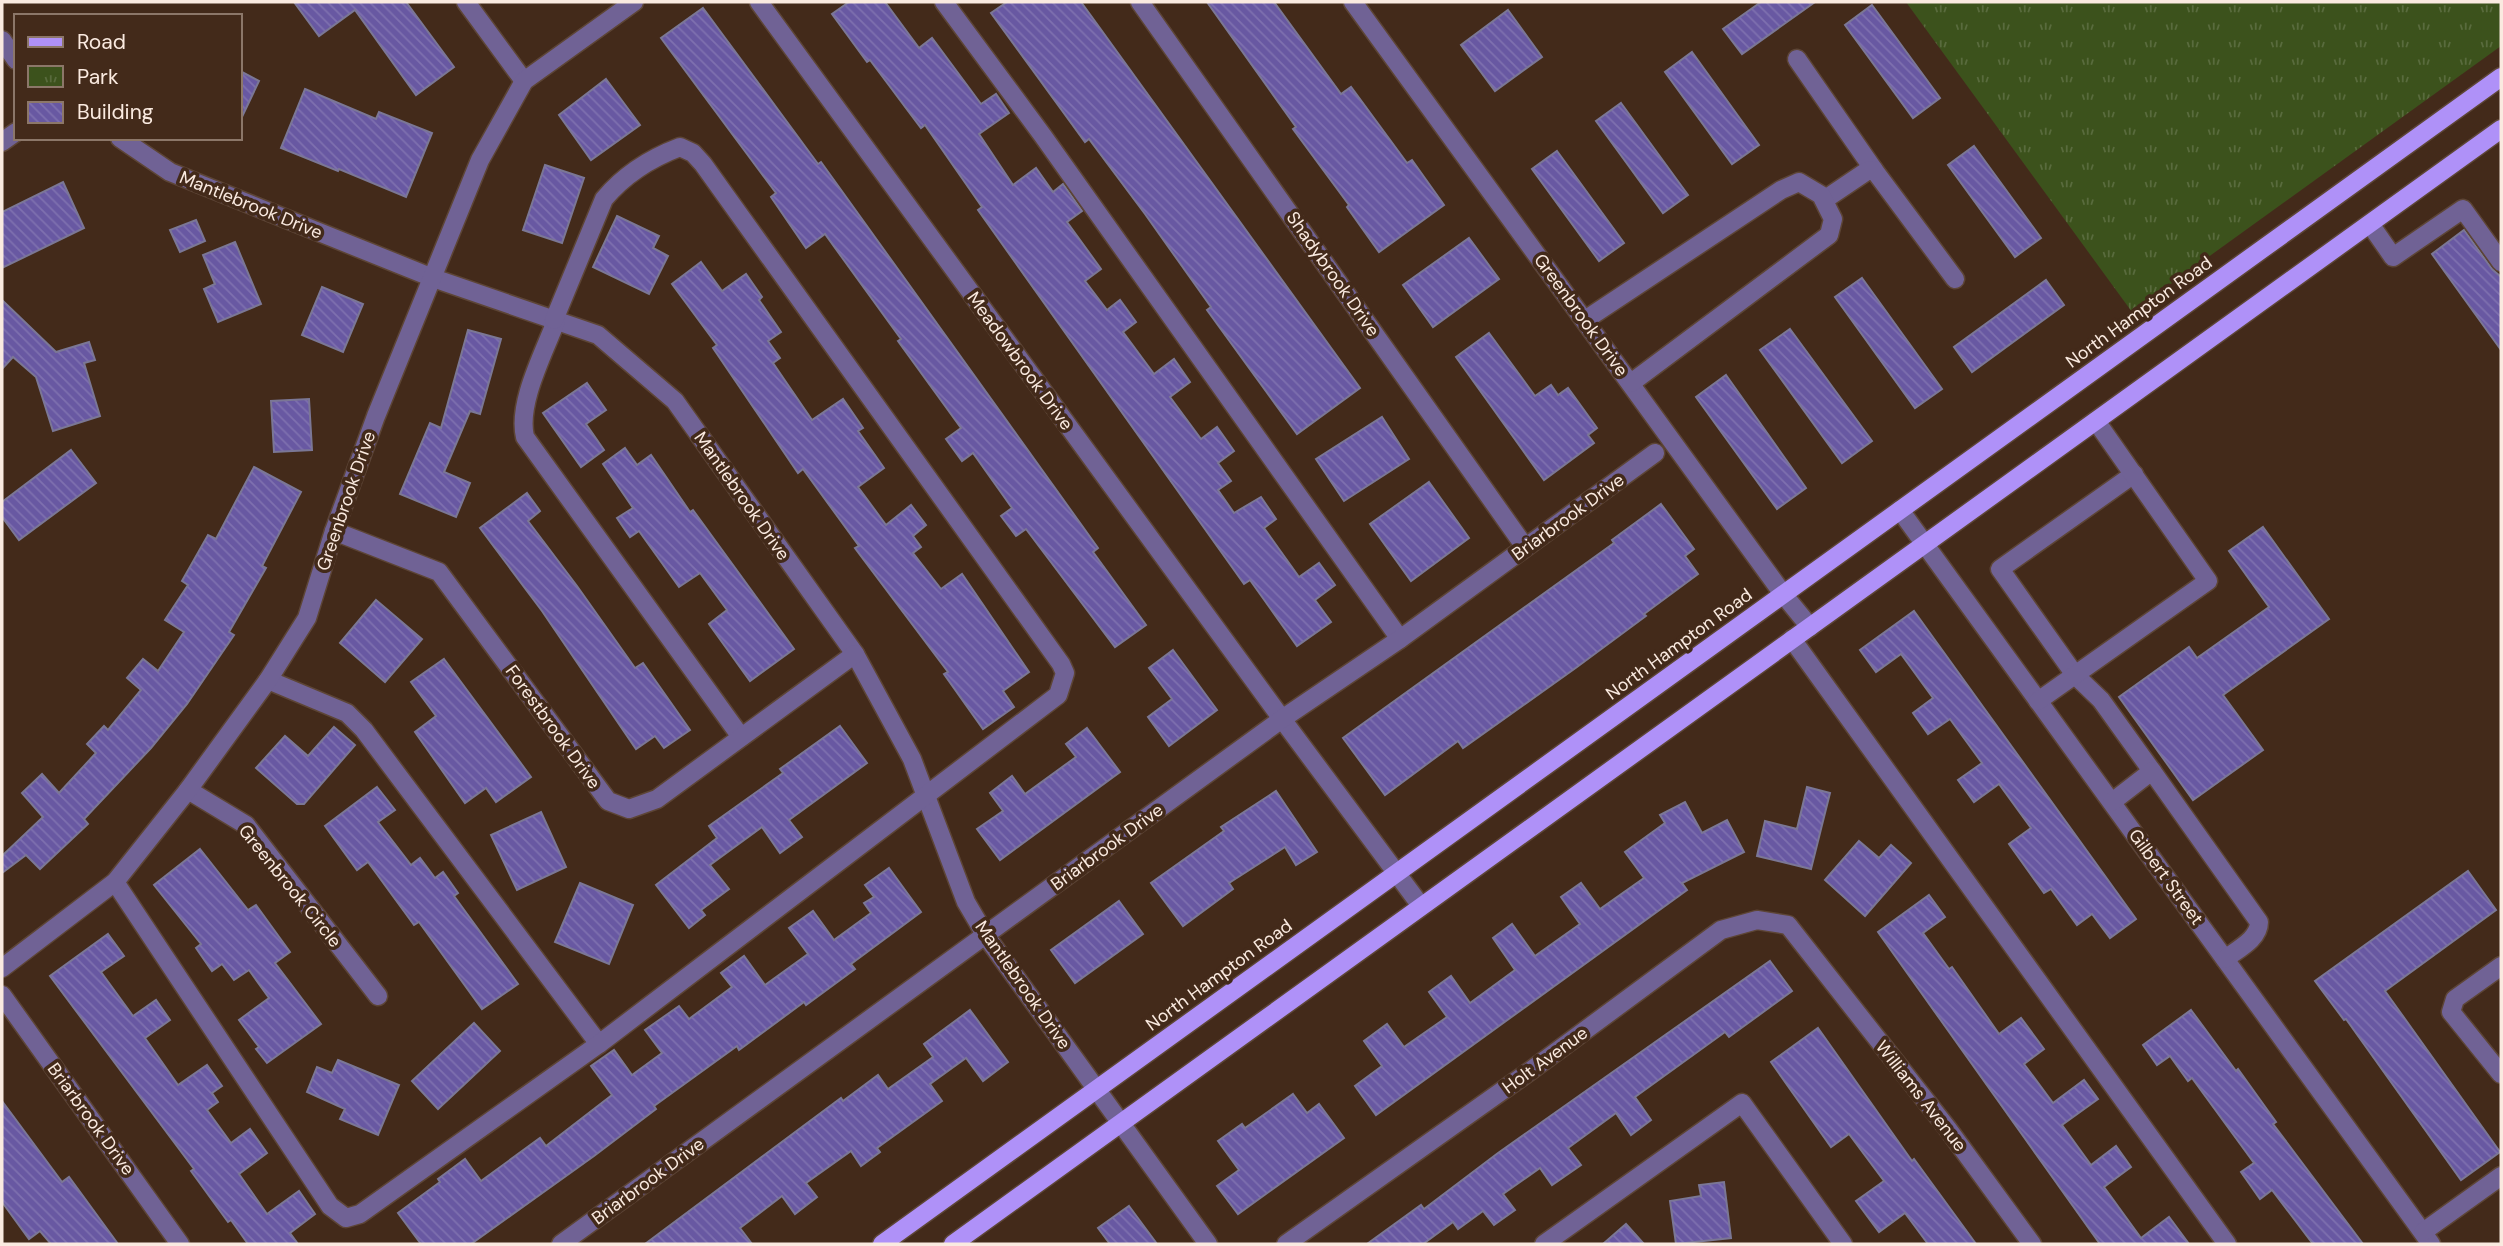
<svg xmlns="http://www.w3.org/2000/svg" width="2503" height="1246" viewBox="0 0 2503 1246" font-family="'DM Sans',sans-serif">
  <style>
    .park { fill: url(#park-tufts) }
    .building { fill: url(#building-back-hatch); stroke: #7b7795; stroke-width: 2 }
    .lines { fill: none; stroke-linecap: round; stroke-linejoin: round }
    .minor-casing { stroke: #5d4536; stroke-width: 21 }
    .major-casing { stroke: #5d4536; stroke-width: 21 }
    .minor { stroke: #706295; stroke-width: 18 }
    .major { stroke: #af91f8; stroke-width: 18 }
    .labels { text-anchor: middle; stroke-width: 7; stroke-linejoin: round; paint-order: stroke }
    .street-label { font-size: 18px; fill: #faeae0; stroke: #432a1a }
  </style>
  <defs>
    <pattern id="park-tufts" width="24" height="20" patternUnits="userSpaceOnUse" patternTransform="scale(1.75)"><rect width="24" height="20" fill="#3c521c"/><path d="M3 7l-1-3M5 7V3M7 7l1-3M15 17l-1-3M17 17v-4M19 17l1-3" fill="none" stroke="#596b3d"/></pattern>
    <pattern id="building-back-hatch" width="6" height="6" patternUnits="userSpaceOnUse" patternTransform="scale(1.75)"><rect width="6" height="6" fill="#6858a2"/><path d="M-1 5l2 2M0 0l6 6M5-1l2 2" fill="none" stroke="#7e70af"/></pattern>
  </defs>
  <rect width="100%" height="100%" fill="#432a1a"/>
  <polygon class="park" points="1906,2 2501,2 2501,46 2132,312"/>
  <g class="building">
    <polygon points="294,2 406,2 454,67 416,95 355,10 319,36"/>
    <polygon points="849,2 885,2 919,48 932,38 981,104 996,94 1009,113 979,134 1013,185 1036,168 1053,192 1063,184 1082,211 1067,222 1101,269 1085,281 1107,310 1120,300 1136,322 1123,332 1154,374 1174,359 1190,382 1170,397 1201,439 1217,427 1234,451 1218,463 1231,481 1218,490 1234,513 1261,497 1276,519 1264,528 1299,577 1319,563 1335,585 1315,600 1331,622 1297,646 1250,580 1244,584 978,210 982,207 925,125 921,128 870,60 867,62 832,14"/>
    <polygon points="1007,2 1081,2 1360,388 1297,434 1207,310 1211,307 1145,214 1089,139 1085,142 991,13"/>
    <polygon points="1207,2 1274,2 1341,94 1351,87 1407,163 1412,160 1444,205 1379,252 1347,207 1349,205 1293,129 1296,127"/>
    <polygon points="1761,2 1815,2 1742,54 1723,29"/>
    <polygon points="1872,5 1940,98 1913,118 1845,25"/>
    <polygon points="703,8 818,164 821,162 1098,548 1093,552 1146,625 1115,647 1026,529 1016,536 1001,516 1012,508 973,453 962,461 946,439 961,428 898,341 901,339 825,234 806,248 771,197 776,193 661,38"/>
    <polygon points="1508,10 1542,57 1495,91 1461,45"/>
    <polygon points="1692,52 1759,145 1732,164 1665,72"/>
    <polygon points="240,71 259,81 240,121"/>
    <polygon points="606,79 640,125 591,160 559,115"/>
    <polygon points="305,89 376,119 379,112 432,133 406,197 339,169 338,171 281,148"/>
    <polygon points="1621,103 1688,195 1663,213 1596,121"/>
    <polygon points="1974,146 2041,238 2015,257 1948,165"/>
    <polygon points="1557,151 1624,243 1599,261 1532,169"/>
    <polygon points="545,165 584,178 562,243 523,230"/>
    <polygon points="63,182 84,228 2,268 2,212"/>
    <polygon points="617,216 659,236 653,248 668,256 649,294 593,267"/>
    <polygon points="196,220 205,241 180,252 170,230"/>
    <polygon points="2464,230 2492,269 2501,277 2501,350 2432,254"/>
    <polygon points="1469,238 1499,279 1433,327 1403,285"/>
    <polygon points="235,242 261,304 218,322 204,289 215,284 203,255"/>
    <polygon points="701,262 722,291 746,274 762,297 759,300 781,332 768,341 780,358 773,363 812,420 843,399 863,428 858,431 884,468 858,487 886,525 911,505 926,525 913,536 921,547 913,553 941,589 962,574 1029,672 1003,691 1014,707 983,729 944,674 948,672 855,548 859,546 803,469 798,473 713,348 717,345 672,284"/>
    <polygon points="1862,278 1942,389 1915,408 1835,297"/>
    <polygon points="2046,280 2064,305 1972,372 1954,347"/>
    <polygon points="322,287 363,304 343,352 302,335"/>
    <polygon points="2,300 56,352 89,342 95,360 84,363 100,416 53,431 36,377 13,357 2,369"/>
    <polygon points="1790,329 1872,441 1842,463 1760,350"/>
    <polygon points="468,330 501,339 480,414 470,411 444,472 470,483 456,517 400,494 430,423 441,428"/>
    <polygon points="1489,333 1535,396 1551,385 1558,395 1568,388 1597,428 1588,435 1594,443 1544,480 1456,357"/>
    <polygon points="1726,375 1806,488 1777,509 1696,397"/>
    <polygon points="587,383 606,410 586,424 604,450 581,467 543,413"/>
    <polygon points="309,399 312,450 274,452 271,401"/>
    <polygon points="1382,417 1409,459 1344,501 1316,459"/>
    <polygon points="625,448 637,465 651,455 690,512 693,510 794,649 750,681 709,624 727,610 700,573 679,587 639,531 630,537 617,518 633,508 603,464"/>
    <polygon points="71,450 96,483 19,540 2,517 2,502"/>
    <polygon points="254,467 301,492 262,566 266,568 229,632 234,635 187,704 151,748 84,819 88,824 40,869 26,855 2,873 2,856 43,817 22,793 42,774 59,793 96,753 87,744 104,726 108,730 141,690 127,678 143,659 158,671 184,632 165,620 188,585 182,581 208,535 216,539"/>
    <polygon points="1429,482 1469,538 1411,581 1370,524"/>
    <polygon points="527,493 540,511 528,521 577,586 635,668 643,663 690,730 664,748 655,736 636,749 542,611 480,528"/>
    <polygon points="1661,504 1694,549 1685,556 1698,574 1644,614 1646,616 1577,667 1463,748 1458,741 1385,795 1343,738 1614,543 1612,540"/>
    <polygon points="2263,527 2329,619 2223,695 2263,750 2193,800 2119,697 2189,647 2197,658 2269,607 2229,551"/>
    <polygon points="376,600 422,639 385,682 340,643"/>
    <polygon points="1914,611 2136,919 2110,938 2092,914 2077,925 2051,889 2044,893 2009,844 2031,828 1999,784 1974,802 1958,780 1982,763 1950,719 1928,734 1913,713 1933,698 1901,654 1876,672 1860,650"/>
    <polygon points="1173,650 1217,710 1169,746 1148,717 1172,699 1149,668"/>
    <polygon points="444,659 531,777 496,802 486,788 465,803 415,732 436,716 411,682"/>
    <polygon points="840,726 867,763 789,820 802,837 780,853 762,827 710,865 729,889 701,910 705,915 689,928 656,885 717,838 709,826 783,773 780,769"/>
    <polygon points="334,727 355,745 304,804 297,804 256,768 285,736 308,756"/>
    <polygon points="1087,728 1120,772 1000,860 977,829 1003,811 990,793 1012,776 1025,794 1076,757 1066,744"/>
    <polygon points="377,787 395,810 378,822 411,865 420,858 435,878 443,872 458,893 454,896 518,984 482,1009 419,922 414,925 368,862 357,870 325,826"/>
    <polygon points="1807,787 1830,793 1811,869 1757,856 1765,821 1797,829"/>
    <polygon points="1276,791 1317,852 1296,865 1285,847 1229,883 1233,889 1183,926 1151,883 1224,831 1221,827"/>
    <polygon points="1685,802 1702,833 1727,820 1744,852 1682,883 1687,890 1376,1115 1355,1086 1382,1066 1364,1041 1387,1024 1404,1047 1447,1017 1429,992 1451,976 1470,1003 1515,970 1493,938 1512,924 1535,956 1580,924 1561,897 1581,883 1600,909 1644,878 1625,852 1665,823 1660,815"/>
    <polygon points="541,812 566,867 517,890 491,835"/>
    <polygon points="1859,841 1879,858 1891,845 1911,863 1865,916 1825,880"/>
    <polygon points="200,849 248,910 256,905 290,952 275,963 321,1024 267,1063 256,1049 259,1047 239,1020 269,998 249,970 234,980 222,964 212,971 196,948 201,944 154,885"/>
    <polygon points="889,868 921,912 851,964 855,969 806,1005 804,1002 739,1050 737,1046 654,1106 656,1109 594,1156 471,1244 421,1244 398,1213 440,1182 438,1179 465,1159 481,1181 540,1138 546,1146 612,1095 591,1066 614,1050 632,1075 662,1053 645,1030 679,1006 689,1019 732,987 721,973 744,956 765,985 808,954 789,928 813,911 834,940 871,913 864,903 874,897 865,885"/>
    <polygon points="2468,871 2496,910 2385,991 2500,1152 2461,1180 2346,1019 2344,1020 2315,981"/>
    <polygon points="580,883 633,905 609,964 555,942"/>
    <polygon points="1929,895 1945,917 1923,933 1949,969 1952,967 1999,1034 2021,1018 2044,1049 2024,1064 2053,1103 2084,1080 2098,1099 2062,1125 2091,1165 2116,1146 2131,1167 2104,1187 2141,1238 2169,1217 2189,1244 2100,1244 1878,932"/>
    <polygon points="1119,901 1143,934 1075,983 1051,950"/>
    <polygon points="108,934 124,956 101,972 133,1016 156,1000 170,1020 145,1038 178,1085 207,1065 222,1086 212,1093 218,1102 207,1110 231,1143 250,1129 267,1153 239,1174 267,1214 299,1191 315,1214 290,1233 298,1244 248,1244 231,1220 228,1222 191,1171 194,1169 50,976"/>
    <polygon points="1770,961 1792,991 1729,1037 1725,1032 1635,1097 1651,1120 1631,1135 1616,1113 1568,1148 1581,1165 1552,1185 1540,1168 1503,1194 1515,1210 1494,1225 1483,1211 1458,1229 1453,1222 1423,1244 1367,1244 1421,1205 1424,1209 1498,1153"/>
    <polygon points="970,1010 1008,1062 983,1081 966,1058 930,1084 942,1101 877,1148 880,1152 861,1166 851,1151 806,1183 817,1197 795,1214 782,1196 740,1228 752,1244 645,1244 841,1098 843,1101 878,1075 888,1089 933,1057 924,1044"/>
    <polygon points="2191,1010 2236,1071 2238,1069 2276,1122 2273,1124 2363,1244 2313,1244 2272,1190 2260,1199 2241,1172 2254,1163 2192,1078 2188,1081 2170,1056 2157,1065 2143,1045"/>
    <polygon points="474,1023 500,1051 438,1109 412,1081"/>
    <polygon points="1818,1028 1912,1161 1914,1159 1976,1244 1928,1244 1905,1213 1879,1232 1856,1201 1884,1181 1849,1134 1831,1147 1771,1062"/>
    <polygon points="338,1060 399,1085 378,1135 340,1119 345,1109 307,1092 317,1067 332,1073"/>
    <polygon points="1293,1094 1307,1113 1319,1104 1344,1138 1238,1214 1217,1186 1239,1170 1218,1141 1242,1124 1245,1128"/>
    <polygon points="2,1101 62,1182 69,1177 118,1244 51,1244 40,1231 29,1239 2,1202"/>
    <polygon points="1724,1182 1731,1238 1676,1244 1670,1201 1701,1196 1699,1185"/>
    <polygon points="1129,1206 1157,1244 1110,1244 1098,1228"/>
    <polygon points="1626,1224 1644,1244 1603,1244"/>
  </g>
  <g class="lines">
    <g class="minor-casing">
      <g id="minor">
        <polyline points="466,2 524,81"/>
        <polyline points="759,2 1282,719 1421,906"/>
        <polyline points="944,2 1043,136 1400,639"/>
        <polyline points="1140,2 1525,547"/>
        <polyline points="1353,2 1783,594 1810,627"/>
        <polyline points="2,40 16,60"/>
        <polyline points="1797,59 1874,170"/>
        <polyline points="120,138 170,172 433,278 598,335 675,401 855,654 912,759 966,902 986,936 1208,1244"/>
        <polyline points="2,142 16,132"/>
        <polyline points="1824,200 1867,171 1874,170 1955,279"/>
        <polyline points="2370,224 2393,257 2463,209 2501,262"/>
        <polyline points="1585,320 1781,190 1799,182 1821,195 1833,219 1829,235 1631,383"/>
        <path d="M556,321C544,353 517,403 525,437L741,737"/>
        <polyline points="2134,474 2000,569 2075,675 2101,700 2152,771"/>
        <polyline points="1900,510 2431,1244"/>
        <polyline points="334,531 439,572 608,801 629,809 657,799 855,654"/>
        <polyline points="1792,639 2227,1244"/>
        <polyline points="268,680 347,713 364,730 599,1044"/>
        <polyline points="2038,701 2208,581 2096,421"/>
        <polyline points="188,790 246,825 378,996"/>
        <path d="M2112,802L2152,771L2259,922C2259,939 2238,949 2225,959"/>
        <path d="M115,882L330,1206L346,1218L360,1214L599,1044L1058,695L1065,673L1061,664L703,164L693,153L680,147C651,158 624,175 604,199L554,320"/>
        <polyline points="2501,966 2455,999 2451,1012 2501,1074"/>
        <polyline points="2,968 115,882 188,790 268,680 307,618 334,531 376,416 480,160 524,81 634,2"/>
        <polyline points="2,995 180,1244"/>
        <polyline points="2423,1232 2501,1176"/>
        <polyline points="561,1244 1282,719 1400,639 1655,453"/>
        <polyline points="1286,1244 1530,1071 1721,930 1757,920 1788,925 1948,1129 2032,1244"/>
        <polyline points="1544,1244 1742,1103 1843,1244"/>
      </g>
    </g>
    <g class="major-casing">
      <g id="major">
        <polyline points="882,1244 2501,77"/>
        <polyline points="953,1244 2501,129"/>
      </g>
    </g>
    <use href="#minor" class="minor"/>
    <use href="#major" class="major"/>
  </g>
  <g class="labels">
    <g class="street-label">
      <text transform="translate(251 205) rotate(22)" y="6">Mantlebrook Drive</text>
      <text transform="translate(1333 274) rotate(55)" y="6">Shadybrook Drive</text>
      <text transform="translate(2139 312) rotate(-36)" y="6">North Hampton Road</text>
      <text transform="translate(1581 315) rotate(54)" y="6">Greenbrook Drive</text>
      <text transform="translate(1020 361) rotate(54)" y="6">Meadowbrook Drive</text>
      <text transform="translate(742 496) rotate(55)" y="6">Mantlebrook Drive</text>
      <text transform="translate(346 501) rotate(-71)" y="6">Greenbrook Drive</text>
      <text transform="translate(1568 517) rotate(-36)" y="6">Briarbrook Drive</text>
      <text transform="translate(1679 644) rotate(-36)" y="6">North Hampton Road</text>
      <text transform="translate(553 727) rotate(54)" y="6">Forestbrook Drive</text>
      <text transform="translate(1107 847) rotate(-36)" y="6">Briarbrook Drive</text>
      <text transform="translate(2166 877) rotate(54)" y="6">Gilbert Street</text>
      <text transform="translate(290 886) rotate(51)" y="6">Greenbrook Circle</text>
      <text transform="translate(1219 975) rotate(-36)" y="6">North Hampton Road</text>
      <text transform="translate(1023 985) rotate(55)" y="6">Mantlebrook Drive</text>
      <text transform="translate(1545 1060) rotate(-36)" y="6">Holt Avenue</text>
      <text transform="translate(1921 1096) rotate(52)" y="6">Williams Avenue</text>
      <text transform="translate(91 1119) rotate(54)" y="6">Briarbrook Drive</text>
      <text transform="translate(648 1181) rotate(-36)" y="6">Briarbrook Drive</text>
    </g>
  </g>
  <rect width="2503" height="1246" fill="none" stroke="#faeae0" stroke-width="7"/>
  <rect x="14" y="14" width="228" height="126" fill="#432a1a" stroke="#8c7769" stroke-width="2"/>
  <rect x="28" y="37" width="35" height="10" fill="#af91f8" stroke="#8c7769" stroke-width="2"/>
  <text x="77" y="49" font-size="21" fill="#faeae0">Road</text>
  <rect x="28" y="66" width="35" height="21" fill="url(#park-tufts)" stroke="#8c7769" stroke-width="2"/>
  <text x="77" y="84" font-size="21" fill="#faeae0">Park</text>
  <rect x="28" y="102" width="35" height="21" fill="url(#building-back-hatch)" stroke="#8c7769" stroke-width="2"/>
  <text x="77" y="119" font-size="21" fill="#faeae0">Building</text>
</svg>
